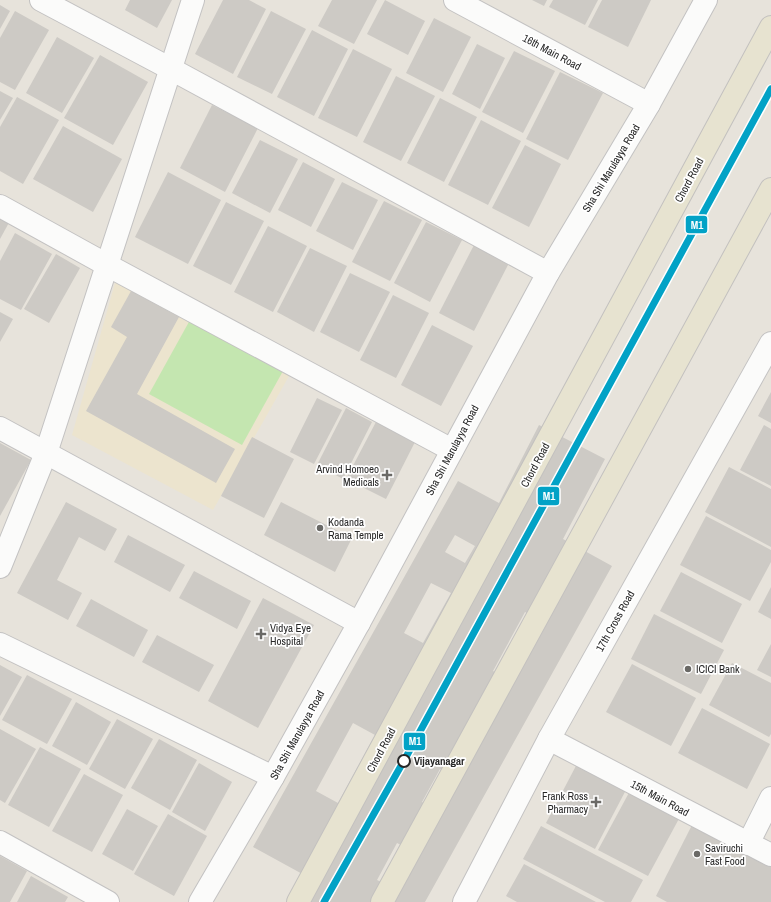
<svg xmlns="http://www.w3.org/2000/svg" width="771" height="902" viewBox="0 0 771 902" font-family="'Archivo Narrow',sans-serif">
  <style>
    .education { fill: #ece4ce }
    .green { fill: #c4e6b0 }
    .building { fill: #cdcac5; fill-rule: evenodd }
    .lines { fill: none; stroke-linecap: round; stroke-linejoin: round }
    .minor-casing { stroke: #c3c2c2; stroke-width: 24 }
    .major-casing { stroke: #c3c1bf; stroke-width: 24 }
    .minor { stroke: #fbfbfa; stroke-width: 22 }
    .major { stroke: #e7e3d0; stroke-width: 22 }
    .metro-1-casing { stroke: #fff; stroke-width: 10 }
    .metro-1 { stroke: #02a2c6; stroke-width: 7 }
    .poi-dot { fill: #6a6966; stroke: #fff; stroke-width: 1.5 }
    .stop-dot { fill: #fff; stroke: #272727; stroke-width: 2 }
    .labels { text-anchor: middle; stroke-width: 3.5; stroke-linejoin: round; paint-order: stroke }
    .street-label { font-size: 11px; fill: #272727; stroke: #fff }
    .poi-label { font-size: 11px; fill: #272727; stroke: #fff; text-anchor: start }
    .stop-label { font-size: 11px; font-weight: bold; fill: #272727; stroke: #fff; text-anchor: start }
    .line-badge { stroke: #fff; stroke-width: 1.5 }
    .badge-label { font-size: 11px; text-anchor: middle; font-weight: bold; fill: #fff }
  </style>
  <rect width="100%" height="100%" fill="#e7e3db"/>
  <polygon class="education" points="117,276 293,369 213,510 72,435"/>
  <polygon class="green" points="190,320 283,371 242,445 149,394"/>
  <g class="building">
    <polygon points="130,0 172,0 157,28 125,10"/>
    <polygon points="223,0 249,0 266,9 233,74 195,54"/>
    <polygon points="332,0 377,0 354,44 318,26"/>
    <polygon points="385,0 425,21 408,55 367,34"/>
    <polygon points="532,0 547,0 544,6"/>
    <polygon points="553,0 598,0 585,25 549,7"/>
    <polygon points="602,0 651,0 628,47 588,27"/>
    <polygon points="0,5 10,11 0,29"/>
    <polygon points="15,11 49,30 15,90 0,82 0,38"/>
    <polygon points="271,11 306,29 272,94 237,77"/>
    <polygon points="434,18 471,37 443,92 406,73"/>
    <polygon points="312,30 348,49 314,116 277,97"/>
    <polygon points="57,37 94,58 62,113 26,93"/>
    <polygon points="477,44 505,58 480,109 452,94"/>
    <polygon points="353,49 392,69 357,137 318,118"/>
    <polygon points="514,51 555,71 523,133 482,112"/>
    <polygon points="100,55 148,82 113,145 64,118"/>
    <polygon points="560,72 603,93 568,160 526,139"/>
    <polygon points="396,76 435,96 401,161 363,142"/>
    <polygon points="0,91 13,98 0,120"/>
    <polygon points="17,97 59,120 23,184 0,171 0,127"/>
    <polygon points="440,98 477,117 444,182 407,163"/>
    <polygon points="212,105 258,128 225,192 180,168"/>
    <polygon points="481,120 521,141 488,205 448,185"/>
    <polygon points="63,126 122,159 93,212 33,179"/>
    <polygon points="260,140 298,159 270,213 232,193"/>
    <polygon points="525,145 561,164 529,227 492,208"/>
    <polygon points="303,162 335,179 311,227 278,210"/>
    <polygon points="168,172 221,200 188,264 135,237"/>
    <polygon points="342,182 378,200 353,250 316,231"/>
    <polygon points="384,201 422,220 390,281 352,262"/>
    <polygon points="226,202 264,221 231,285 193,266"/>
    <polygon points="0,213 11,219 0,239"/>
    <polygon points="426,222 462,240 430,302 394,283"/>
    <polygon points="268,226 307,246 273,312 234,292"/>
    <polygon points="15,233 52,254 21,310 0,299 0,261"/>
    <polygon points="474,245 509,263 474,331 439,313"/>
    <polygon points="310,248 347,266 314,332 277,312"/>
    <polygon points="56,254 80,268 49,323 24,309"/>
    <polygon points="350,273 390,292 359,352 320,332"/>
    <polygon points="131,291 179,317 137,394 235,449 216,483 86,411 127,337 111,327"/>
    <polygon points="393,295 429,313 396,378 360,360"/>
    <polygon points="0,312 13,319 0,342"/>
    <polygon points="432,325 473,346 441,406 401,385"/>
    <polygon points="771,392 771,423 758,416"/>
    <polygon points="317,398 342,410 314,464 290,452"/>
    <polygon points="346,408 372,422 343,479 317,465"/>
    <polygon points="377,420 416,440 386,499 346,479"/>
    <path d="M539,425L605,459L563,539L612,566L425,902H292L306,876L253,847L458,481L499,503ZM455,535L475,546L465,563L445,552ZM431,583L451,593L423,643L404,633ZM525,612L546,624L514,683L493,671ZM353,723L375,735L338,803L316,791ZM440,769L459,779L441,812L422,802ZM397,843L417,853L397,890L377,880Z"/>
    <polygon points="764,425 771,429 771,486 740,470"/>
    <polygon points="252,437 294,459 264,518 221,496"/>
    <polygon points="0,443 31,460 0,516"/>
    <polygon points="729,467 771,489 771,547 705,512"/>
    <polygon points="66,502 117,529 105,551 79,537 57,580 82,593 68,620 17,593"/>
    <polygon points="281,502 352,538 335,572 264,535"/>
    <polygon points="706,516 771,550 771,562 750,601 680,565"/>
    <polygon points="128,535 185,565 170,592 114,562"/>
    <polygon points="194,571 251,601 237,629 179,598"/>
    <polygon points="681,572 742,604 722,643 660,611"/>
    <polygon points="771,587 771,619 758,612"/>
    <polygon points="263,598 314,625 258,728 208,701"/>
    <polygon points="91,599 148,630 134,657 76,626"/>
    <polygon points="654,614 724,650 701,694 631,659"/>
    <polygon points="157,635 214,665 199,692 142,662"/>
    <polygon points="771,644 771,677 757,670"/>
    <polygon points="732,663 771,683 771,734 769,737 709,705"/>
    <polygon points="632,664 696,698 671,746 606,712"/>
    <polygon points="0,665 22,677 0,716"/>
    <polygon points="27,675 72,699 47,744 2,720"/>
    <polygon points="76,702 111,722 87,765 52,746"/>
    <polygon points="702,708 770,744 747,789 678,753"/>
    <polygon points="117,719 153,739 125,789 89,769"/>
    <polygon points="0,729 36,749 5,803 0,800"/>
    <polygon points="159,739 197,760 170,810 131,788"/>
    <polygon points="40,747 81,769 49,827 8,805"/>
    <polygon points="578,762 627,788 595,849 546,823"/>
    <polygon points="199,763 232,782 205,831 172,812"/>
    <polygon points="84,774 123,795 92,852 52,831"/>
    <polygon points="631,789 681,815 648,876 598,850"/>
    <polygon points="127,809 158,826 133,871 102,854"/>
    <polygon points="168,814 207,836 174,896 134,874"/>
    <polygon points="692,825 771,865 771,902 667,902 656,896"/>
    <polygon points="541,826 643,880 631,902 605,902 523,859"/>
    <polygon points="0,856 27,871 10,902 0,902"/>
    <polygon points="524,864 596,902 517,902 506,896"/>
    <polygon points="31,876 68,897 65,902 17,902"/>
  </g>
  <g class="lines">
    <g class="minor-casing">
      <g id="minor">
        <polyline points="41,0 171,69 548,273"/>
        <polyline points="455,0 649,104"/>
        <polyline points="0,206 107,265 452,450"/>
        <polyline points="0,428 359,623"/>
        <polyline points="0,567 46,453 193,0"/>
        <polyline points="0,644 273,777"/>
        <polyline points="549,739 771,855"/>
        <polyline points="0,842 108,902"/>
        <polyline points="748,844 771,798"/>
        <polyline points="200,902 273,777 359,623 548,273 649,104 706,0"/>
        <polyline points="464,902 549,739 771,343"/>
      </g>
    </g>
    <g class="major-casing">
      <g id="major">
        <polyline points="298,902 771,27"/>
        <polyline points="382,902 771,189"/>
      </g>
    </g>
    <use href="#minor" class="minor"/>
    <use href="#major" class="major"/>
    <g class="metro-1-casing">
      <polyline id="metro-1" points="324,902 406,757 771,89"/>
    </g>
    <use href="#metro-1" class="metro-1"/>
  </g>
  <g class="poi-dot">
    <path d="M385 469h4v4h4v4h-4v4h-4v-4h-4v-4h4z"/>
    <circle cx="320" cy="528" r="4"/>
    <path d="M259 628h4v4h4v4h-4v4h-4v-4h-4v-4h4z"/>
    <circle cx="688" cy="669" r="4"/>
    <path d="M594 796h4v4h4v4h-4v4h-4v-4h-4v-4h4z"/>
    <circle cx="697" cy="854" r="4"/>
  </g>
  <circle class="stop-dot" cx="404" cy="761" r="6"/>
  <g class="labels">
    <g class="street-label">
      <text transform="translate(552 52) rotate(28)" y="4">16th Main Road</text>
      <text transform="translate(611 168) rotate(-59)" y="4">Sha Shi Marulayya Road</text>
      <text transform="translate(689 180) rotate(-62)" y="4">Chord Road</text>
      <text transform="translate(452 450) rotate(-62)" y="4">Sha Shi Marulayya Road</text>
      <text transform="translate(535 465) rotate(-62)" y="4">Chord Road</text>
      <text transform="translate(615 621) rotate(-61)" y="4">17th Cross Road</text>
      <text transform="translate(297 735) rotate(-61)" y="4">Sha Shi Marulayya Road</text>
      <text transform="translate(381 750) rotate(-62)" y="4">Chord Road</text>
      <text transform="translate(660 798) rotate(28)" y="4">15th Main Road</text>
    </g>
    <g class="poi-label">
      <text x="379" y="473" text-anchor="end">Arvind Homoeo<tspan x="379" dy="13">Medicals</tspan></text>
      <text x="328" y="526">Kodanda<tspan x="328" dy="13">Rama Temple</tspan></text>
      <text x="270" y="632">Vidya Eye<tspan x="270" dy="13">Hospital</tspan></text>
      <text x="696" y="673">ICICI Bank</text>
      <text x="588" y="800" text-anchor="end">Frank Ross<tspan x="588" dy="13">Pharmacy</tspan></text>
      <text x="705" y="852">Saviruchi<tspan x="705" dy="13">Fast Food</tspan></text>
    </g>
    <g class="stop-label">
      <text x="414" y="765">Vijayanagar</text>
    </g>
  </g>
  <g class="line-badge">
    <rect x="685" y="215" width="23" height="19" rx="4" fill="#02a2c6"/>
    <rect x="537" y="486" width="23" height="20" rx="4" fill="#02a2c6"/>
    <rect x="403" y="732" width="23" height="19" rx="4" fill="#02a2c6"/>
  </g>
  <g class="badge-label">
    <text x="697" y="229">M1</text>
    <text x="549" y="500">M1</text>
    <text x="415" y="745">M1</text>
  </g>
</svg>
